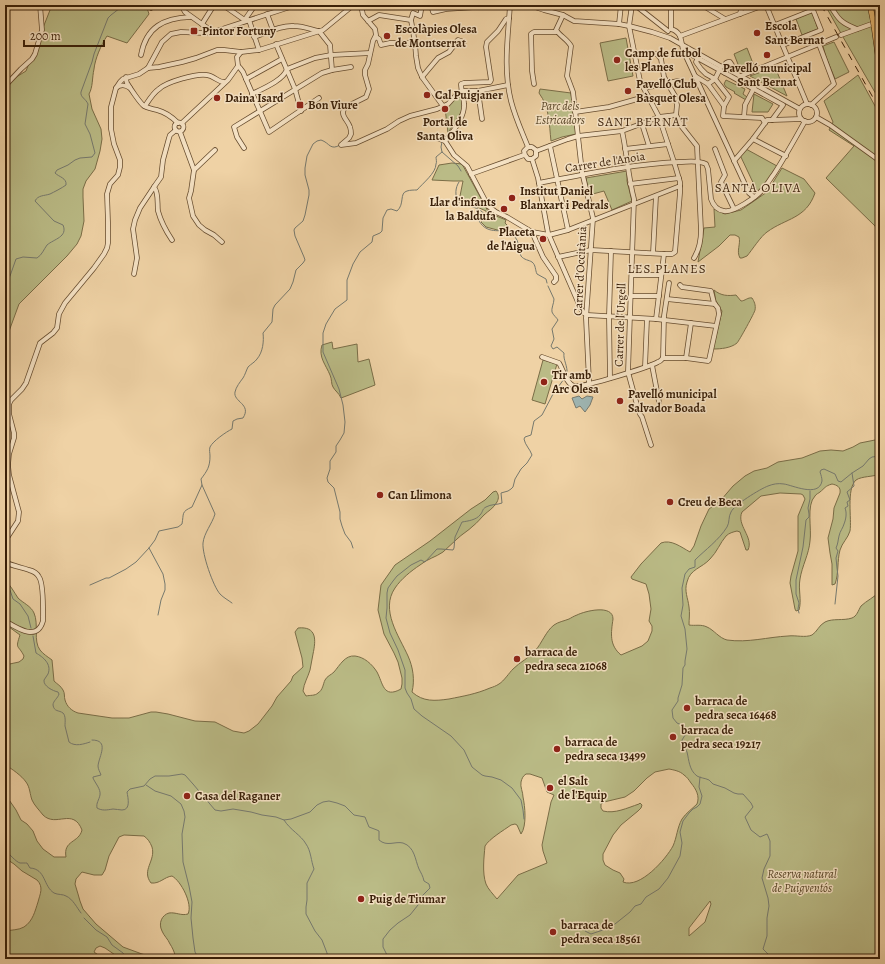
<svg xmlns="http://www.w3.org/2000/svg" width="885" height="964" viewBox="0 0 885 964" font-family="Alegreya,serif">
  <style>
    .green { fill: #babb86; stroke: #7a6d47; fill-rule: evenodd }
    .water { fill: #9eb5b2; stroke: #76796e }
    .lines { fill: none; stroke-linecap: round; stroke-linejoin: round }
    .stream { stroke: #76796e; stroke-width: 1 }
    .minor-casing { stroke: #664c2f; stroke-width: 5.5 }
    .major-casing { stroke: #391f08; stroke-width: 6 }
    .minor { stroke: #f5e2c4; stroke-width: 4 }
    .major { stroke: #e8b972; stroke-width: 5 }
    .rail { stroke: #391f08; stroke-width: 1; stroke-dasharray: 7 7; stroke-linecap: butt }
    .major-bridge-casing { stroke: #391f08; stroke-width: 6; stroke-linecap: butt }
    .major-bridge { stroke: #e8b972; stroke-width: 5 }
    .poi-dot { fill: #8f2418; stroke: #f5e2c4; stroke-width: 1.5 }
    .labels { text-anchor: middle; stroke-width: 3; stroke-linejoin: round; paint-order: stroke }
    .poi-label { font-size: 12px; font-weight: bold; fill: #391f08; stroke: #f5e2c4; text-anchor: start }
    .park-label { font-size: 12px; font-style: italic; fill: #594628; stroke: #f5e2c4 }
    .street-label { font-size: 12px; fill: #391f08; stroke: #f5e2c4 }
    .neighbourhood-label { font-size: 13px; letter-spacing: 1px; fill: #391f08; stroke: #f5e2c4 }
  </style>
  <rect width="100%" height="100%" fill="#efd2a5"/>
  <filter id="stains"><feTurbulence type="fractalNoise" baseFrequency=".005" numOctaves="4"/><feColorMatrix values="0 0 0 0 .2 0 0 0 0 .09 0 0 0 0 .02 0 0 0 .5 -.17"/></filter>
  <radialGradient id="worn" r=".72"><stop offset=".6" stop-color="#630" stop-opacity="0"/><stop offset="1" stop-color="#630" stop-opacity=".3"/></radialGradient>
  <g class="green">
    <path d="M52,5H148L147,8L149,14L127,43L107,36C101,45 95,59 94,69C92,78 93,87 89,94L92,109L101,129L102,139L100,151L95,169L86,181L83,189V197L84,221L81,236L77,244L67,256L19,304L8,334L5,347V84L26,71Z"/>
    <polygon points="825,5 873,5 877,24 880,23 880,101 843,37"/>
    <polygon points="812,12 818,29 802,35 796,19"/>
    <polygon points="626,38 633,76 608,81 600,43"/>
    <polygon points="834,42 849,72 835,79 826,57 823,46"/>
    <polygon points="747,48 754,66 741,72 734,54"/>
    <polygon points="775,67 787,96 750,76"/>
    <polygon points="858,75 880,115 880,234 875,226 826,178 854,146 829,130 833,122 824,101"/>
    <polygon points="726,80 745,89 743,94 747,97 746,100 734,93 735,92 726,87 724,84"/>
    <path d="M540,89L571,93L576,134L562,137L551,141C549,124 550,108 539,93Z"/>
    <polygon points="754,94 773,104 768,112 752,112"/>
    <polygon points="461,97 463,109 448,133 445,108 455,99"/>
    <polygon points="746,149 777,166 762,189 757,191 740,155"/>
    <polygon points="452,163 462,164 489,213 506,220 505,223 509,227 505,232 486,227 481,222 487,216 486,211 464,201 460,196 463,181 453,181 432,180 439,165"/>
    <path d="M782,168L804,179L815,193C806,219 786,218 767,232C761,236 752,250 747,256L742,258H740C736,251 741,244 739,237L735,235H730L719,246L698,262L704,228L715,227L714,209L725,214L741,210L767,192Z"/>
    <polygon points="627,171 627,181 632,201 612,210 604,191 589,195 586,178"/>
    <path d="M714,290C721,296 728,296 736,295L741,301C745,301 748,297 752,298C754,301 756,305 755,310C755,312 739,341 737,343C731,348 721,349 713,349L722,311L716,302Z"/>
    <path d="M332,342L333,349L357,344L358,362L369,359L375,385L349,395L341,398C339,393 335,391 333,387C331,384 332,379 330,375C326,365 318,357 322,345Z"/>
    <polygon points="543,360 557,364 545,404 532,400"/>
    <path d="M880,439V474C873,477 862,476 856,480C846,489 852,519 850,531C848,538 842,543 840,550C837,561 839,573 835,584L832,585V564L830,553L828,538L833,519L834,508L840,493C841,487 837,485 832,484C825,486 825,488 820,492C819,493 816,494 815,496C806,505 812,529 810,541C809,554 802,566 800,579C798,590 802,600 799,610L796,611L795,609L790,583L791,576L798,551V516L805,499L803,495L801,494L780,493L761,496L742,512C736,525 754,537 748,550H746L740,532L737,531C733,532 729,533 726,536C720,543 717,552 710,559C702,568 690,569 687,582C684,591 688,598 689,607C690,613 689,619 689,625C695,626 701,624 707,627C714,630 719,638 727,640C748,643 768,637 788,636C796,635 805,638 812,635C817,632 819,625 825,622C833,618 843,621 852,618C857,616 858,611 861,606C866,601 875,597 880,591V959H172L175,955C174,951 172,947 170,944C168,939 164,936 162,931C158,923 162,915 169,913C176,912 181,916 188,914C193,904 181,881 172,876C164,877 160,884 151,883C141,870 156,861 152,847C150,842 148,839 144,836L124,835L119,837L109,856L105,870L102,875H94L82,872L76,879L75,884L78,894L80,901L83,909L96,924L123,947L142,954L161,959H121L105,948L100,946L96,948L94,952L104,959H5V931C11,930 19,930 24,927C33,921 35,911 38,902C40,894 44,887 37,880L22,871L14,864L5,858V794L16,810L21,820L27,824L33,831L37,841L43,849L54,857H66C63,840 79,843 82,830C73,807 56,828 43,815C40,811 34,805 32,800C30,795 30,787 26,782C22,776 11,768 5,765V665L19,662L23,659L24,656C18,644 15,650 20,635L5,624V580C11,586 14,592 18,598C23,603 31,606 34,613C39,624 33,641 40,650C43,654 48,657 52,660L54,681C57,684 61,686 63,690C65,693 64,697 65,700C67,707 72,711 78,713L112,718H129L151,712H156L168,714L195,721L215,722L233,731L244,733L249,731L258,724L272,706L277,697L291,681L293,676L303,667L302,658L295,632L298,628C317,626 316,640 313,654C312,659 311,665 310,670C308,677 304,683 303,691L306,696C310,695 315,696 318,693C323,690 323,684 325,680C327,676 331,675 334,672C340,665 345,655 355,656C364,657 372,664 377,672C383,683 383,699 401,689L402,684V678L398,662L394,653L384,634L378,610L381,585L395,565L430,541L471,509L485,500L493,492L496,491C499,495 499,498 497,502C494,508 488,511 484,515C480,519 477,523 473,526C468,531 462,534 457,539C452,543 448,548 443,552C436,557 427,559 420,565C411,571 401,579 395,588C380,610 399,636 408,656C413,667 415,680 412,692C423,702 435,701 449,699C464,696 476,694 490,688C493,687 496,686 499,684C504,681 509,673 513,669C520,662 529,658 535,651C542,643 546,631 554,625C558,622 564,621 569,619C571,618 574,616 577,615C585,611 613,604 613,619C611,633 609,645 621,655L642,646L648,641L652,631V626L649,621L651,609L649,594L646,584L632,579L631,577L641,564L661,543C671,539 681,547 690,552L694,546L701,526L709,509L721,500L733,486L745,476L754,471L767,468L778,462L802,458L820,451L831,450L843,451L853,447L860,443ZM669,769C674,770 680,771 684,775C687,777 689,780 691,783C696,789 700,796 697,804C692,809 686,813 682,819C677,828 677,837 673,846C666,859 640,889 623,882L624,879L620,873L613,870L605,865L603,860V854L613,835L621,825L638,811L641,808L642,805L640,803L639,804C627,808 615,814 603,811L601,808V804L604,802L625,797L634,791L647,778L655,772ZM526,774H530L542,778L547,792L554,795L551,802L542,845L543,851L547,863L518,875L497,899C493,894 488,889 486,884C482,873 484,857 485,846C489,839 504,830 511,825L515,824L517,825L521,834C527,826 525,806 523,797C523,792 520,787 521,782C522,778 523,776 526,774ZM710,901L711,904L705,922L689,936V928Z"/>
  </g>
  <polygon class="water" points="579,396 582,399 587,396 593,397 590,405 585,412 580,406 576,408 572,398"/>
  <g class="lines">
    <g class="stream">
      <polyline points="442,142 441,147 442,152 458,166 461,171"/>
      <path d="M459,182C455,188 455,195 458,202C467,206 480,207 485,215L479,219V221C489,237 502,226 513,235C520,241 518,249 521,256C524,260 529,260 532,262C536,265 535,270 537,274L546,279L547,283"/>
      <path d="M5,284L10,276L16,259L23,257L37,258C42,255 44,249 47,245C54,239 68,237 63,225L54,221L35,201C38,195 44,196 50,194C54,192 62,188 66,185C67,178 59,177 55,173L57,170L68,165L75,160L80,158L92,157L95,153L90,134L85,124L88,104C86,99 80,97 81,92L92,62L94,54L108,18L111,15L124,5"/>
      <path d="M548,286L554,299C554,303 551,309 552,312C553,315 557,318 558,320L552,329L554,339L551,346L553,349L557,347L564,353C563,360 568,366 567,374"/>
      <path d="M202,485L215,514C212,524 204,533 203,543C202,554 213,586 220,594C224,598 228,600 232,603"/>
      <polyline points="149,548 163,574 165,584 165,590 161,600 158,615"/>
      <path d="M353,548L351,542L345,534L342,526L340,519V512L334,488L328,482L327,478L330,469V461L336,452V446L340,440L344,433L345,422L343,405L339,389L323,352V333L326,324L335,309L347,300V280L353,264L360,252L372,242L373,236L380,233L382,231L383,218L387,210L391,209L397,211C405,204 399,193 407,191C410,190 414,190 417,190C423,183 436,173 436,164C437,162 436,159 436,157L442,152"/>
      <polyline points="5,584 10,590 13,599 20,604 28,616 31,628"/>
      <path d="M90,585L106,578H109L126,569L136,562L149,548L155,540L159,531L178,527L182,524C184,513 181,512 192,507L202,485L201,479C207,471 210,467 210,456C210,453 209,450 210,447C213,441 226,432 232,429L233,421L237,419L243,418C252,404 233,402 235,392C236,387 240,382 243,378C245,375 246,371 248,367C251,364 255,362 257,359C263,352 264,341 263,333L272,322L273,309L275,305L290,289L293,282L296,270L303,263L305,260L304,257L295,236L294,230L295,228L303,221L305,215L309,195V190L305,175V168L307,156L313,144L317,141L321,140C330,143 330,151 340,145"/>
      <path d="M835,604L838,576L837,568L836,558L838,551L836,548C838,544 838,540 839,536C840,531 843,528 844,524C846,519 847,513 845,508L848,506L847,502L850,500L847,492L854,486L852,473"/>
      <polyline points="799,613 798,609 799,603 796,594 796,580 803,547 806,520 809,517 809,514 808,508 810,499 810,491"/>
      <path d="M33,636L36,653C43,657 52,664 48,674C47,676 45,678 44,680C43,686 53,691 58,692L59,694C58,698 53,701 53,705C54,712 59,710 63,713C66,716 65,722 65,726C66,731 68,737 69,742C75,747 84,744 90,742"/>
      <path d="M92,740C110,740 99,756 98,766C98,769 100,772 101,775L93,777V778C95,783 101,789 100,795C99,800 96,803 97,808C102,811 107,810 113,809C116,809 119,810 122,810C131,810 128,798 127,792L130,789L144,786L150,779L155,776H169L182,774L185,775L193,784L215,810L221,811L233,809L251,812L262,815L276,817L284,820L291,819L310,812L317,805L323,802L329,801L337,803L345,806L354,815L365,817L369,827L377,830L379,831V840C387,847 395,841 403,843C415,847 415,860 419,869C421,873 423,876 424,881L429,884L430,888L423,895L418,905L410,915L398,923L390,930L383,939V947L389,959"/>
      <polyline points="146,785 155,791 171,796 181,804 184,811 185,817 182,834 183,862 189,886 192,902 191,918 193,938 195,952 199,959"/>
      <path d="M524,819L523,810L521,800L512,788L501,780L492,777L485,776L482,775L472,767L464,750L451,736L422,716L414,709L411,699L407,693L405,688V670L398,650L390,633L386,618L387,608V593L388,588L393,581L397,576L411,565L421,560L425,562L437,549H441L453,550L454,548L455,537L462,522C468,521 476,520 480,515C483,512 482,509 486,507C491,504 497,505 502,503L501,493L508,491L511,489L513,487L515,479L521,469L527,463L532,455C530,449 525,445 524,439L525,437L531,435L534,421L542,415L553,394L564,379"/>
      <path d="M284,820C290,830 301,835 306,844C311,851 311,861 314,869L307,883V900L306,907V914L315,931L322,940L327,953L328,959"/>
      <path d="M5,849C8,853 16,862 20,863C23,863 25,863 27,863L30,868C46,869 43,886 54,893C58,895 63,894 66,896C73,899 77,908 81,913"/>
      <polyline points="84,918 96,930 107,937 112,945 123,953 127,959"/>
      <polyline points="585,931 591,934 609,928 615,924 630,912 635,906 641,904 646,897 659,889 668,878 680,856 682,843 680,832 683,821 689,813 693,809 697,807 700,804 702,796 699,787 700,777"/>
      <path d="M773,959L763,949L767,936V918L769,906L768,898L762,878L764,869L770,856V841L768,836L767,834L760,837L751,830L745,817L753,807L751,803L743,794H738L734,793L725,788L713,784L709,780C705,778 700,778 697,776C689,770 689,760 687,752C685,748 683,745 682,740L687,732C685,723 683,726 677,723L673,718L672,710L678,701V698L682,685L683,668L685,665V661L687,649L685,629L681,616L683,605L682,588L685,574L689,569L695,567V560C705,550 719,540 727,527C730,522 728,517 731,512C734,505 760,489 768,486C773,484 778,483 784,484C792,485 819,498 822,481C822,478 821,475 820,472L821,470L824,469L835,474L838,481L841,482L852,473L863,466L869,459L872,457L880,456"/>
    </g>
    <g class="minor-casing">
      <g id="minor">
        <polyline points="181,5 185,12 213,32"/>
        <polyline points="223,5 246,21 246,18 255,5"/>
        <polyline points="349,5 351,7 359,5"/>
        <polyline points="422,5 420,16 413,13 411,20 415,43 416,56 418,68 422,77 443,106"/>
        <polyline points="431,5 433,12 446,9 476,7 483,5"/>
        <path d="M510,5C508,37 503,69 511,101C515,117 522,132 528,147"/>
        <polyline points="529,5 544,10 563,15 574,21 619,24 629,26 652,32 670,38 720,66 725,67 727,69"/>
        <polyline points="635,5 668,31"/>
        <polyline points="671,5 671,29"/>
        <polyline points="702,5 725,19"/>
        <polyline points="766,5 807,104"/>
        <path d="M830,5C838,19 841,23 857,29"/>
        <polyline points="151,8 153,5"/>
        <polyline points="267,14 273,30"/>
        <polyline points="740,14 742,5"/>
        <path d="M563,15L556,30C560,36 567,39 571,46L567,76L573,92L582,172L593,218L586,318L589,381V384"/>
        <polyline points="249,20 259,50"/>
        <polyline points="368,21 379,15 411,20"/>
        <polyline points="202,24 214,5"/>
        <polyline points="619,24 621,5"/>
        <polyline points="775,25 813,10 821,30 783,45"/>
        <path d="M671,29C682,32 681,41 683,50L749,193L754,197"/>
        <polyline points="319,31 330,45 332,70"/>
        <polyline points="841,35 880,21"/>
        <polyline points="680,36 764,5"/>
        <path d="M254,37C266,33 281,25 294,26C302,26 310,29 318,31"/>
        <polyline points="376,37 379,39 381,45 390,43 415,43"/>
        <polyline points="276,44 295,89 301,111"/>
        <polyline points="683,50 725,73 726,72"/>
        <polyline points="241,52 237,57 238,66 240,68 243,72 269,132 319,98"/>
        <path d="M635,53L657,54L661,59L664,77L675,96L677,105L676,115L682,127L697,146L701,230C701,239 699,250 694,258"/>
        <path d="M141,55C146,27 164,18 190,17"/>
        <polyline points="698,58 696,62 701,69 706,74 715,79 729,97 724,106"/>
        <polyline points="725,67 726,63 728,62 730,62 732,65 730,69"/>
        <polyline points="148,68 159,67 182,62 196,58 217,50 224,50 241,52 259,50 323,30 351,7"/>
        <polyline points="730,69 733,72 800,109"/>
        <polyline points="725,73 783,105 772,120"/>
        <polyline points="695,76 708,84 724,106 723,116 762,118 765,123"/>
        <polyline points="741,76 836,37"/>
        <path d="M126,77C126,80 126,81 127,83C130,88 140,103 144,106C148,108 152,109 157,110C165,112 172,117 178,123"/>
        <polyline points="422,77 438,58 449,52 458,40 464,42"/>
        <polyline points="246,79 282,59"/>
        <polyline points="534,84 532,71 531,34 534,32 557,32"/>
        <polyline points="708,84 715,79 720,69"/>
        <polyline points="5,86 21,69 32,59 35,54 42,30 40,5"/>
        <path d="M116,88C121,84 125,85 130,88"/>
        <polyline points="644,88 678,81"/>
        <polyline points="478,91 482,119"/>
        <path d="M252,94C262,89 284,80 287,69L315,58L331,55L370,53"/>
        <circle cx="808" cy="113" r="9"/>
        <polyline points="811,105 834,84 819,44"/>
        <path d="M145,106C149,100 153,93 159,89C166,82 197,73 207,75C214,76 218,82 224,82"/>
        <polyline points="575,112 609,107 648,96"/>
        <polyline points="744,117 745,105 754,88"/>
        <polyline points="816,117 830,125 880,161"/>
        <circle cx="179" cy="127" r="4.5"/>
        <polyline points="182,124 183,122 228,80 238,66"/>
        <polyline points="642,124 649,146"/>
        <path d="M622,131C627,153 628,177 634,199L628,372L637,405L640,414L642,417L651,445"/>
        <polyline points="180,132 194,170 191,191 189,198 193,216 199,225 205,230 214,235 222,242"/>
        <polyline points="439,139 445,141 454,155 467,166 488,206 496,212 507,217 532,232 549,235 568,230 680,186"/>
        <polyline points="753,139 786,156"/>
        <path d="M445,141C453,132 465,116 464,104C464,97 461,91 461,84L464,83L490,82L491,80L486,47L487,42L498,31L506,19L509,18"/>
        <path d="M342,144L349,138L351,134C351,132 351,130 350,127C348,120 338,114 346,107L366,97L369,89L365,75V70L368,64L373,41L376,35L375,29L363,15L361,5"/>
        <polyline points="341,145 356,143 387,129 399,121 410,116 437,109 448,104 458,93 462,91 478,91 508,85"/>
        <polyline points="550,146 568,230"/>
        <polyline points="528,147 532,147 536,150 536,156 532,159"/>
        <polyline points="528,147 524,151 525,155 528,159 532,159"/>
        <polyline points="244,148 237,137 234,127 322,73 332,70 351,67"/>
        <polyline points="625,149 668,144"/>
        <polyline points="715,149 725,175 721,182 734,209"/>
        <polyline points="536,151 568,139 578,136 622,131 659,117 676,115"/>
        <polyline points="532,159 538,178 548,233 581,309 584,313 587,315"/>
        <polyline points="734,161 753,139 767,120 772,120 801,119"/>
        <polyline points="194,170 215,150"/>
        <polyline points="471,174 524,155"/>
        <path d="M539,183C586,174 632,164 679,162C688,162 698,160 706,164L708,169L711,199C713,205 717,210 724,211C733,213 757,197 763,189C767,185 770,179 774,174C785,157 795,139 805,121"/>
        <polyline points="630,184 679,178"/>
        <polyline points="532,232 543,257 556,276 556,280 554,282"/>
        <path d="M172,240C166,231 161,222 158,211C157,203 159,193 154,187L161,177L163,160L169,138L170,135L176,130"/>
        <polyline points="653,253 656,196"/>
        <polyline points="558,257 591,250 664,254 672,254 675,252 680,193 680,182 674,162 659,117 640,81 629,26 632,5"/>
        <polyline points="134,274 137,258 133,229 135,220 140,208 154,187"/>
        <polyline points="632,275 661,275"/>
        <polyline points="631,296 659,296"/>
        <polyline points="667,299 715,304"/>
        <polyline points="587,315 656,319 716,326"/>
        <polyline points="656,319 664,254"/>
        <path d="M542,357L559,363C563,369 566,384 574,386C583,388 649,367 658,362C661,361 661,360 663,358H686L708,361L709,360L719,314L718,308L714,303L711,291L682,287L680,285"/>
        <polyline points="663,358 664,316 669,283"/>
        <polyline points="686,358 691,323"/>
        <polyline points="652,365 659,402"/>
        <polyline points="645,367 647,319"/>
        <polyline points="610,378 609,316 611,251"/>
        <polyline points="5,541 18,521 19,512 9,475 8,465 9,454 14,438 14,433 9,414 9,404 11,400 22,389 26,383 40,343 53,333 57,328 59,314 65,303 94,268 104,254 107,248 108,243 108,222 107,194 110,184 118,175 120,167 120,160 114,144 111,129 111,107 116,88 120,82 123,79 139,74 148,68 162,42 171,34 181,32 204,33 213,32 296,5"/>
        <path d="M5,562C12,566 21,567 29,570C33,571 37,573 39,577C44,584 43,611 43,621C37,642 17,628 5,621"/>
      </g>
    </g>
    <g class="major-casing">
      <g id="major">
        <polyline points="870,5 873,20"/>
        <polyline points="874,26 880,69"/>
      </g>
    </g>
    <use href="#minor" class="minor"/>
    <use href="#major" class="major"/>
    <polyline class="rail" points="821,5 880,110"/>
    <g class="major-bridge-casing">
      <polyline id="major-bridge" points="873,20 874,26"/>
    </g>
    <use href="#major-bridge" class="major-bridge"/>
  </g>
  <g class="poi-dot">
    <rect x="190" y="27" width="8" height="8" rx="2"/>
    <circle cx="757" cy="33" r="4"/>
    <circle cx="387" cy="36" r="4"/>
    <circle cx="767" cy="55" r="4"/>
    <circle cx="617" cy="60" r="4"/>
    <circle cx="628" cy="91" r="4"/>
    <circle cx="427" cy="95" r="4"/>
    <circle cx="217" cy="98" r="4"/>
    <rect x="296" y="101" width="8" height="8" rx="2"/>
    <circle cx="445" cy="109" r="4"/>
    <circle cx="512" cy="198" r="4"/>
    <circle cx="504" cy="209" r="4"/>
    <circle cx="543" cy="239" r="4"/>
    <circle cx="544" cy="382" r="4"/>
    <circle cx="620" cy="401" r="4"/>
    <circle cx="380" cy="495" r="4"/>
    <circle cx="670" cy="502" r="4"/>
    <circle cx="517" cy="659" r="4"/>
    <circle cx="687" cy="708" r="4"/>
    <circle cx="673" cy="737" r="4"/>
    <circle cx="557" cy="749" r="4"/>
    <circle cx="550" cy="788" r="4"/>
    <circle cx="187" cy="796" r="4"/>
    <circle cx="361" cy="899" r="4"/>
    <circle cx="553" cy="932" r="4"/>
  </g>
  <g class="labels">
    <g class="poi-label">
      <text x="765" y="30">Escola<tspan x="765" dy="14">Sant Bernat</tspan></text>
      <text x="395" y="33">Escolàpies Olesa<tspan x="395" dy="14">de Montserrat</tspan></text>
      <text x="202" y="35">Pintor Fortuny</text>
      <text x="625" y="57">Camp de futbol<tspan x="625" dy="14">les Planes</tspan></text>
      <text x="767" y="72" text-anchor="middle">Pavelló municipal<tspan x="767" dy="14">Sant Bernat</tspan></text>
      <text x="636" y="88">Pavelló Club<tspan x="636" dy="14">Bàsquet Olesa</tspan></text>
      <text x="435" y="99">Cal Puigjaner</text>
      <text x="225" y="102">Daina Isard</text>
      <text x="308" y="109">Bon Viure</text>
      <text x="445" y="126" text-anchor="middle">Portal de<tspan x="445" dy="14">Santa Oliva</tspan></text>
      <text x="520" y="195">Institut Daniel<tspan x="520" dy="14">Blanxart i Pedrals</tspan></text>
      <text x="496" y="206" text-anchor="end">Llar d'infants<tspan x="496" dy="14">la Baldufa</tspan></text>
      <text x="535" y="236" text-anchor="end">Placeta<tspan x="535" dy="14">de l'Aigua</tspan></text>
      <text x="552" y="379">Tir amb<tspan x="552" dy="14">Arc Olesa</tspan></text>
      <text x="628" y="398">Pavelló municipal<tspan x="628" dy="14">Salvador Boada</tspan></text>
      <text x="388" y="499">Can Llimona</text>
      <text x="678" y="506">Creu de Beca</text>
      <text x="525" y="656">barraca de<tspan x="525" dy="14">pedra seca 21068</tspan></text>
      <text x="695" y="705">barraca de<tspan x="695" dy="14">pedra seca 16468</tspan></text>
      <text x="681" y="734">barraca de<tspan x="681" dy="14">pedra seca 19217</tspan></text>
      <text x="565" y="746">barraca de<tspan x="565" dy="14">pedra seca 13499</tspan></text>
      <text x="558" y="785">el Salt<tspan x="558" dy="14">de l'Equip</tspan></text>
      <text x="195" y="800">Casa del Raganer</text>
      <text x="369" y="903">Puig de Tiumar</text>
      <text x="561" y="929">barraca de<tspan x="561" dy="14">pedra seca 18561</tspan></text>
    </g>
    <g class="park-label">
      <text x="560" y="110">Parc dels<tspan x="560" dy="14">Estricadors</tspan></text>
      <text x="802" y="878">Reserva natural<tspan x="802" dy="14">de Puigventós</tspan></text>
    </g>
    <g class="street-label">
      <text transform="translate(605 162) rotate(-9)" y="4">Carrer de l'Anoia</text>
      <text transform="translate(580 271) rotate(-87)" y="4">Carrer d'Occitània</text>
      <text transform="translate(620 325) rotate(-88)" y="4">Carrer de l'Urgell</text>
    </g>
    <g class="neighbourhood-label">
      <text x="643" y="126">SANT BERNAT</text>
      <text x="758" y="192">SANTA OLIVA</text>
      <text x="667" y="273">LES PLANES</text>
    </g>
  </g>
  <rect width="885" height="964" fill="none" stroke="#efd2a5" stroke-width="20"/>
  <rect x="6" y="6" width="873" height="952" fill="none" stroke="#391f08" stroke-width="2"/>
  <rect x="10" y="10" width="865" height="944" fill="none" stroke="#391f08"/>
  <path d="M24 40v6h80v-6" fill="none" stroke="#391f08" stroke-width="2"/>
  <text x="30" y="40" font-size="12" fill="#391f08" stroke="#f5e2c4" stroke-width="3" paint-order="stroke">200 m</text>
  <rect width="100%" height="100%" filter="url(#stains)"/>
  <rect width="100%" height="100%" fill="url(#worn)"/>
</svg>
